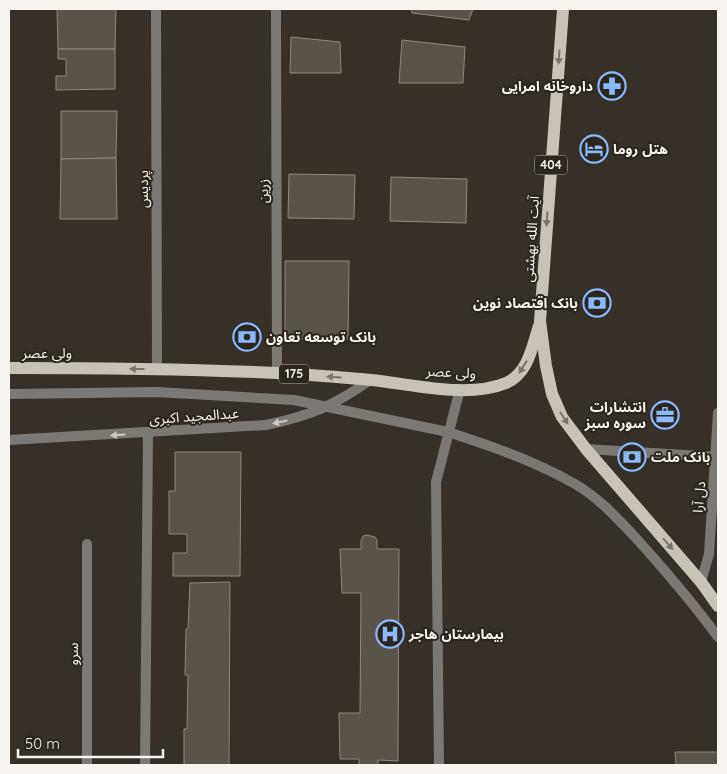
<svg xmlns="http://www.w3.org/2000/svg" width="727" height="774" viewBox="0 0 727 774" font-family="Quicksand,'Noto Sans Arabic',sans-serif">
  <style>
    .building { fill: #59534a; stroke: #90897f }
    .lines { fill: none; stroke-linecap: round; stroke-linejoin: round }
    .service { stroke: #7c7975; stroke-width: 10 }
    .minor { stroke: #7c7975; stroke-width: 10 }
    .tertiary { stroke: #7c7975; stroke-width: 10 }
    .primary { stroke: #c8c2b9; stroke-width: 12 }
    .oneway { fill: #7a746c }
    .oneway2 { fill: #cdc9c4 }
    .labels { text-anchor: middle; stroke-width: 4; stroke-linejoin: round; paint-order: stroke }
    .shield { fill: #2c261e; stroke: #bbb6b0; stroke-width: 1 }
    .shield-label { font-size: 12px; font-weight: bold; fill: #f8f4ef }
    .poi-label { font-size: 14px; font-weight: bold; fill: #f8f4ef; stroke: #2c261e; text-anchor: start }
    .street-label { font-size: 14px; fill: #f8f4ef; stroke: #2c261e }
  </style>
  <rect width="100%" height="100%" fill="#363028"/>
  <g class="building">
    <polygon points="57,9 116,9 115,49 58,49"/>
    <polygon points="411,9 473,9 469,20 412,13"/>
    <polygon points="291,37 340,42 341,73 290,73"/>
    <polygon points="402,40 465,47 463,83 399,83"/>
    <polygon points="58,49 115,49 115,89 56,90 56,76 66,76 66,59 58,59"/>
    <polygon points="61,111 117,111 116,158 61,159"/>
    <polygon points="116,158 117,219 60,219 61,159"/>
    <polygon points="289,174 355,175 354,219 288,218"/>
    <polygon points="391,177 467,179 466,223 390,221"/>
    <polygon points="285,261 349,261 348,339 285,339"/>
    <polygon points="175,452 241,452 240,576 173,576 173,553 187,553 187,534 169,534 169,491 175,491"/>
    <polygon points="367,535 375,537 377,540 377,549 399,549 398,761 378,760 378,765 359,765 359,759 340,759 339,713 360,713 361,593 342,593 340,549 361,549 361,541 363,536"/>
    <polygon points="230,582 229,765 184,765 184,729 187,729 188,675 185,675 186,629 188,628 190,583"/>
    <polygon points="675,752 718,752 718,765 676,765"/>
  </g>
  <g class="lines">
    <g class="service">
      <path d="M9,394L157,392L294,400L448,432C491,446 535,461 575,484C599,498 616,517 635,537C664,569 692,602 718,637"/>
      <polyline points="145,765 148,433"/>
      <polyline points="439,765 436,482 460,389"/>
    </g>
    <g class="minor">
      <polyline points="156,9 157,370"/>
      <polyline points="276,9 277,373"/>
      <polyline points="586,449 718,457"/>
      <polyline points="701,582 709,554 718,413"/>
      <polyline points="87,765 87,544"/>
    </g>
    <path class="tertiary" d="M9,440L266,425C309,416 334,406 370,380"/>
    <g class="primary">
      <polyline points="563,9 540,321 546,366 552,394 562,417 586,449 701,582 718,606"/>
      <path d="M9,368C98,368 188,369 277,373C308,375 340,377 371,380C412,384 467,399 506,383C528,374 532,347 539,326"/>
    </g>
  </g>
  <defs><path id="oneway-solid" d="M-6-.8H1V-3.2L6.5 0L1 3.2V.8H-6Z" transform="scale(1.25)"/></defs>
  <g class="oneway">
    <use href="#oneway-solid" transform="translate(559 57) rotate(94)"/>
    <use href="#oneway-solid" transform="translate(547 219) rotate(94)"/>
    <use href="#oneway-solid" transform="translate(523 367) rotate(122)"/>
    <use href="#oneway-solid" transform="translate(137 369) rotate(-180)"/>
    <use href="#oneway-solid" transform="translate(334 377) rotate(-176)"/>
    <use href="#oneway-solid" transform="translate(564 418) rotate(57)"/>
    <use href="#oneway-solid" transform="translate(668 544) rotate(49)"/>
  </g>
  <g class="oneway2">
    <use href="#oneway-solid" transform="translate(280 422) rotate(168)"/>
    <use href="#oneway-solid" transform="translate(118 435) rotate(177)"/>
  </g>
  <defs>
    <g id="pharmacy-ring" transform="scale(1.4375)"><circle r="9.5" fill="#2c261e" stroke="#8bbafc" stroke-width="1.5"/><path d="M-2-6h4v4h4v4h-4v4h-4v-4h-4v-4h4Z" fill="#8bbafc"/></g>
    <g id="hotel-ring" transform="scale(1.4375)"><circle r="9.5" fill="#2c261e" stroke="#8bbafc" stroke-width="1.5"/><path d="M-6-4.5h1.5V1H6V5H4.5V3h-9V5H-6ZM-4 0a1.8 1.8 0 1 1 3.6 0ZM.5 0V-2.5h3Q6-2.5 6 0Z" fill="#8bbafc"/></g>
    <g id="bank-ring" transform="scale(1.4375)"><circle r="9.5" fill="#2c261e" stroke="#8bbafc" stroke-width="1.5"/><path d="M-6-4H6V4H-6ZM0-2.3a2.3 2.3 0 1 0 0 4.6a2.3 2.3 0 1 0 0-4.6Z" fill="#8bbafc"/></g>
    <g id="office-ring" transform="scale(1.4375)"><circle r="9.5" fill="#2c261e" stroke="#8bbafc" stroke-width="1.5"/><path d="M-6-3h4V-5.5h4V-3h4V5H-6ZM-1-4.5V-3h2v-1.5ZM-6 0V1H6V0Z" fill="#8bbafc"/></g>
    <g id="hospital-ring" transform="scale(1.4375)"><circle r="9.5" fill="#2c261e" stroke="#8bbafc" stroke-width="1.5"/><path d="M-5-5h3v3.5h4V-5h3V5h-3V1.5h-4V5h-3Z" fill="#8bbafc"/></g>
  </defs>
  <g fill-rule="evenodd">
    <use href="#pharmacy-ring" x="612" y="86"/>
    <use href="#hotel-ring" x="594" y="149"/>
    <use href="#bank-ring" x="597" y="303"/>
    <use href="#bank-ring" x="247" y="337"/>
    <use href="#office-ring" x="665" y="415"/>
    <use href="#bank-ring" x="632" y="457"/>
    <use href="#hospital-ring" x="390" y="634"/>
  </g>
  <g class="labels">
    <g class="shield">
      <rect x="535" y="155.5" width="32" height="19" rx="4"/>
      <rect x="279" y="364.5" width="30" height="19" rx="4"/>
    </g>
    <g class="shield-label">
      <text x="551" y="169">404</text>
      <text x="294" y="378">175</text>
    </g>
    <g class="poi-label">
      <text x="593" y="91" text-anchor="end">داروخانه امرایی</text>
      <text x="613" y="154">هتل روما</text>
      <text x="578" y="308" text-anchor="end">بانک اقتصاد نوین</text>
      <text x="266" y="342">بانک توسعه تعاون</text>
      <text x="646" y="412" text-anchor="end">انتشارات<tspan x="646" dy="16">سوره سبز</tspan></text>
      <text x="651" y="462">بانک ملت</text>
      <text x="409" y="639">بیمارستان هاجر</text>
    </g>
    <g class="street-label">
      <text transform="translate(143 189) rotate(-90)" y="5">پردیس</text>
      <text transform="translate(263 191) rotate(-90)" y="5">زرین</text>
      <text transform="translate(531 239) rotate(-86)" y="5">آیت الله بهشتی</text>
      <text x="47" y="358">ولی عصر</text>
      <text transform="translate(451 372) rotate(3)" y="5">ولی عصر</text>
      <text transform="translate(194 416) rotate(-4)" y="5">عبدالمجید اکبری</text>
      <text transform="translate(699 497) rotate(-85)" y="5">دل آرا</text>
      <text transform="translate(73 654) rotate(-90)" y="5">سرو</text>
    </g>
  </g>
  <rect width="727" height="774" fill="none" stroke="#f8f4ef" stroke-width="20"/>
  <path d="M18 749v8h145v-8" fill="none" stroke="#f8f4ef" stroke-width="2.5"/>
  <text x="25" y="749" font-size="15" fill="#f8f4ef" stroke="#2c261e" stroke-width="4" paint-order="stroke">50 m</text>
</svg>
